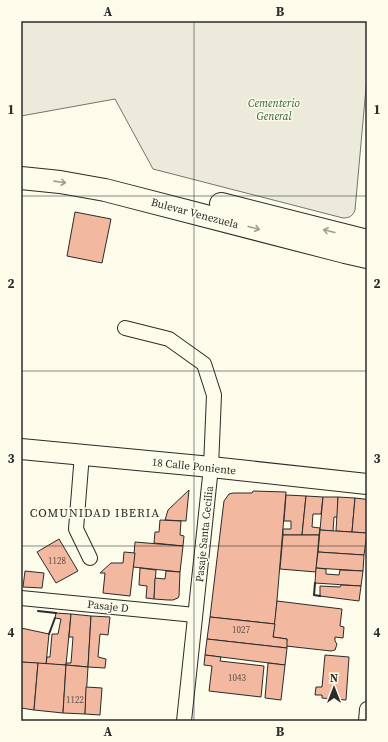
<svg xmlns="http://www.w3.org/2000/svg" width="388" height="742" viewBox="0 0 388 742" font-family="'Source Serif 4',serif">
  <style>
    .green { fill: #ecebdb; stroke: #74746e }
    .building { fill: #f2b8a0; stroke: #2b2b2b }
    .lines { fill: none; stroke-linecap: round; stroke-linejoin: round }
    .street-casing { stroke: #2b2b2b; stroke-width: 16 }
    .secondary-casing { stroke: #2b2b2b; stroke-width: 22 }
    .highway-casing { stroke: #2b2b2b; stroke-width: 24 }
    .street { stroke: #fdfbea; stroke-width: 14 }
    .secondary { stroke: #fdfbea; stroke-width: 20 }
    .highway { stroke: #fdfbea; stroke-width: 22 }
    .wall { stroke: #2b2b2b; stroke-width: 2 }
    .oneway { stroke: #9e9d94 }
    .grid { fill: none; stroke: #2b2b2b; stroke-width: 1; stroke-opacity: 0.55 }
    .labels { text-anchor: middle; stroke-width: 3; stroke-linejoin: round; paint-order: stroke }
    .number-label { font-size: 9px; fill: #5d4e48 }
    .park-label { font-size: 11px; font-style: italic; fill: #34623c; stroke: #fdfbea }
    .street-label { font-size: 11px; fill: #2b2b2b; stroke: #fdfbea }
    .neighbourhood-label { font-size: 12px; letter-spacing: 1px; fill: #2b2b2b; stroke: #fdfbea }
    .neatline { fill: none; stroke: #2b2b2b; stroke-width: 1.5 }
    .grid-label { font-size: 13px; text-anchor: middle; font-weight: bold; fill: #2b2b2b }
  </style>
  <rect width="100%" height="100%" fill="#fdfbea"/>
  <path class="green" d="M21,21H367V77L355,210C353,216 349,218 343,218L153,169L115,99L21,116Z"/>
  <g class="building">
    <polygon points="75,212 111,219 102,263 67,256"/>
    <polygon points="189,490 186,521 165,520 168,510"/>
    <polygon points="253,491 286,492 275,624 210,617 223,509 224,501 229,494 233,493 252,493"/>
    <polygon points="286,495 306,496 302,535 283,535 283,529 291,529 291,521 284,521"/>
    <polygon points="306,496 323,497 321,514 313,514 312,527 320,528 319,535 302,535"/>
    <polygon points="323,497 338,497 338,517 334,517 333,531 320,530"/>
    <polygon points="338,497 355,498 352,532 336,531"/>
    <polygon points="355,498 364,499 367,500 367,533 352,532"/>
    <polygon points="160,520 181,521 180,535 184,536 183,546 154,543 155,532 159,532"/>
    <polygon points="320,530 367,533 364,555 318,552"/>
    <polygon points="283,535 319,535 316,572 280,569"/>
    <polygon points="59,539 78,571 56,583 37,552"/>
    <polygon points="135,542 183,546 180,572 133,567"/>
    <polygon points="124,552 135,553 130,596 103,593 105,573 100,573 111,563 123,563"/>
    <polygon points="318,552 364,555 363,571 316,568"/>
    <polygon points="140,568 156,570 154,599 146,598 147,586 139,585"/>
    <polygon points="316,568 326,569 326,574 339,575 340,570 363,571 361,586 315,583"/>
    <polygon points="25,571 44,573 42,588 23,587"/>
    <polygon points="166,571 180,572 179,596 178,598 173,600 168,600 154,599 155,578 165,579"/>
    <polygon points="341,585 361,586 359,601 320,596 320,586 340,587"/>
    <polygon points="277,601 342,609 340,626 344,627 343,638 335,637 335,641 337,644 335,650 331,651 286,646 287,639 273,637"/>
    <polygon points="56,613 71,614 66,665 46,664 47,657 50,657 52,634 58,634 61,619 55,618"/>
    <polygon points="71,614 91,616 88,667 66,665 66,663 71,663 73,637 69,637"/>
    <polygon points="91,616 110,617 108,635 100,634 98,657 106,659 105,668 88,667"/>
    <polygon points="210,617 275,624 273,637 287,639 287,648 207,639"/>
    <polygon points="21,628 49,634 46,664 21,662"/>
    <polygon points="207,639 287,648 285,665 205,655"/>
    <polygon points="205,655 221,657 220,661 264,666 261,697 209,691 212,666 204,665"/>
    <polygon points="325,655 349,657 346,700 322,698 322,695 315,695 316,687 322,687"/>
    <polygon points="21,662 38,663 34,710 21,708"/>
    <polygon points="38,663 66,665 63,713 34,710"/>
    <polygon points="268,663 285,665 281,700 265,698"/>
    <polygon points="66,665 88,667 85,714 63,713"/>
    <polygon points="86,687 102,688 100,715 85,714"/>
  </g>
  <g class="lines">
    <g class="street-casing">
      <g id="street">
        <polyline points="125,328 169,339 204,364 214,395 211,467 184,721"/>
        <polyline points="82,454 76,529 90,558"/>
        <polyline points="21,598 195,615"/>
        <polyline points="366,721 367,709"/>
      </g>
    </g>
    <g class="secondary-casing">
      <polyline id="secondary" points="21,449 211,467 367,484"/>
    </g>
    <g class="highway-casing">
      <g id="highway">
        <polyline points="21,178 60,182 105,190 345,252 367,257"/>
        <polyline points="221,204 367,241"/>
      </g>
    </g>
    <use href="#street" class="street"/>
    <use href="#secondary" class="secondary"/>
    <use href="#highway" class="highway"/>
    <g class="wall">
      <polyline points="315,583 314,595 320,596"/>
      <polyline points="38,611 56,613"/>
      <polyline points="49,634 55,618"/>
    </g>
  </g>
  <defs><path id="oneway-shaft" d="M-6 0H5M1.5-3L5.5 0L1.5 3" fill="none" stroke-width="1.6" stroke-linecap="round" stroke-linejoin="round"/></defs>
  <g class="oneway">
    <use href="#oneway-shaft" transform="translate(60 182) rotate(8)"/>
    <use href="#oneway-shaft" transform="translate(254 228) rotate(15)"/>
    <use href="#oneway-shaft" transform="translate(329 231) rotate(-166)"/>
  </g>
  <path class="grid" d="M194,21V721M21,196H367M21,371H367M21,546H367"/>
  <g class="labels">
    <g class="number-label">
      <text x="57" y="564">1128</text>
      <text x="241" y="633">1027</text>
      <text x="237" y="681">1043</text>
      <text x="75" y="703">1122</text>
    </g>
    <g class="park-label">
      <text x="274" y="107">Cementerio<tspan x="274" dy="13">General</tspan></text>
    </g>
    <g class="street-label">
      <text transform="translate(195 213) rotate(15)" y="4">Bulevar Venezuela</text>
      <text transform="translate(194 466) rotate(6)" y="4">18 Calle Poniente</text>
      <text transform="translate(204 534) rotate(-84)" y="4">Pasaje Santa Cecilia</text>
      <text transform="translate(108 606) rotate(6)" y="4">Pasaje D</text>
    </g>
    <g class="neighbourhood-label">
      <text x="95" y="517">COMUNIDAD IBERIA</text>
    </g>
  </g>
  <rect width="388" height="742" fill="none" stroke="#fdfbea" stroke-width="44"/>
  <g transform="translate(334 688)" stroke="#fdfbea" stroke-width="3" paint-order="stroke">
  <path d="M0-3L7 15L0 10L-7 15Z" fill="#2b2b2b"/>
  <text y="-6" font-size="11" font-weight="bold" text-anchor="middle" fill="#2b2b2b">N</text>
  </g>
  <rect x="22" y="22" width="344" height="698" class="neatline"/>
  <g class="grid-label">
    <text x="108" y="16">A</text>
    <text x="280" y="16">B</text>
    <text x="11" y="114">1</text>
    <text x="377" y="114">1</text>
    <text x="11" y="288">2</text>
    <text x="377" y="288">2</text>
    <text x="11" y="463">3</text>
    <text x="377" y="463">3</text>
    <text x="11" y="637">4</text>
    <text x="377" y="637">4</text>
    <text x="108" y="736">A</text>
    <text x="280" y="736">B</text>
  </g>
</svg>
